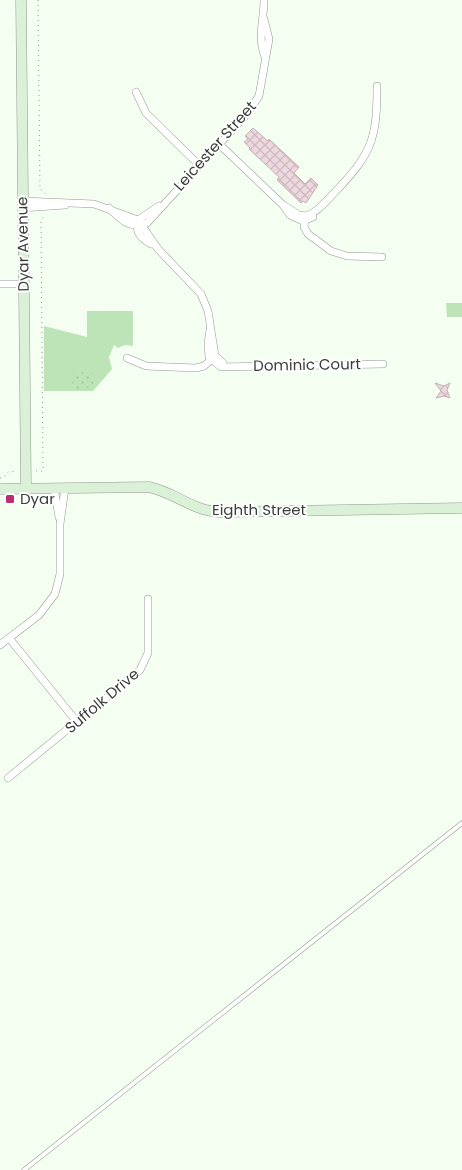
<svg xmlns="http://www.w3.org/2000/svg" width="462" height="1170" viewBox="0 0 462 1170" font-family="Poppins,sans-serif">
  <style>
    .grass { fill: #bce4b6 }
    .park { fill: url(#park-dots) }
    .building { fill: url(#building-cross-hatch); stroke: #c5b0b6 }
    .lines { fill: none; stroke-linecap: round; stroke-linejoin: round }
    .lane-casing { stroke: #8f9b8d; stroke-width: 5 }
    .street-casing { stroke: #8f9b8d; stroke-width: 8 }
    .secondary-casing { stroke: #8f9b8d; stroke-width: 11 }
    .path { stroke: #929a91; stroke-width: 1; stroke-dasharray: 1 4; stroke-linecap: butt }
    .lane { stroke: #fff; stroke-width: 4 }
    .street { stroke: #fff; stroke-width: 7 }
    .secondary { stroke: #daf0d7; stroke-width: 10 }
    .poi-dot { fill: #b82f6d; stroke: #fff; stroke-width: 2 }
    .labels { text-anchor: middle; stroke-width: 4; stroke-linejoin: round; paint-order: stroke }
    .street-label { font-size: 15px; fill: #393f38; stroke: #fff }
    .poi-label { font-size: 15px; fill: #393f38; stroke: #fff; text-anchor: start }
  </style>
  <defs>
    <pattern id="park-dots" width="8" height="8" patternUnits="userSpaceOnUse" patternTransform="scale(1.25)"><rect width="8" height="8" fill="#bce4b6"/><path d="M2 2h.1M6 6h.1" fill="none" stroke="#a2c59d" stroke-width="1.8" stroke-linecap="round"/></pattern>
    <pattern id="building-cross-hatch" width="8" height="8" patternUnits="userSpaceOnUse" patternTransform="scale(1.25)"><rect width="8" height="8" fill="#eed8df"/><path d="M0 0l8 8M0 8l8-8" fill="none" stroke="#cdbac0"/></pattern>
  </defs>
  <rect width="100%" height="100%" fill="#f4fff2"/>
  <g class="grass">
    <polygon points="446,303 462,303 462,317 447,317"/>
    <polygon points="87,311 133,311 133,346 125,345 118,348 114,345 109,357 112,369 93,391 44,391 44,326 87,337"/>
  </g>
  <polygon class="park" points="73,372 93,373 93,387 72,390"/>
  <g class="building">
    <polygon points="253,128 268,141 269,139 299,167 294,173 305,184 311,178 318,185 306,203 303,201 301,203 277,180 279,177 249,149 250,148 244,142 248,139 245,136"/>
    <polygon points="435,383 444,386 450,383 447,390 450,398 444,396 436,398 441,391"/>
  </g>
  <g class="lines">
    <g class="lane-casing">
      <polyline id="lane" points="24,1170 462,823"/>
    </g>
    <g class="street-casing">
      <g id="street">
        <path d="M264,0C264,20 257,37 265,57"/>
        <polyline points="136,92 146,113 199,165"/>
        <polyline points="219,144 283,205 290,215 303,221 313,217"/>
        <polyline points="22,201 94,204 138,220 159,206"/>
        <polyline points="285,206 299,215 306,216"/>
        <polyline points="22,208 65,205"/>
        <path d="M109,208C120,219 130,230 147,223L247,114L259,96L269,39L264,19"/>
        <path d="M306,216C318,212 327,200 336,191C372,153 377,139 377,86"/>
        <polyline points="305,218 304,227 308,234 331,251 347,256 382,257"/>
        <polyline points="138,220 158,249 201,294 208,311 215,356 223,363"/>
        <path d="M138,222C135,233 142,239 151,244"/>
        <polyline points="0,284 24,284"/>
        <polyline points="210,330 208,343 209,357 221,367 383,364"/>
        <polyline points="127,358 146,366 196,368 204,366 214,357"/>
        <polyline points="54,488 59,517"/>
        <polyline points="9,638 77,722"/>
        <polyline points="0,645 39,615 55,594 60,574 60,524 65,488"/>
        <polyline points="8,778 140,670 148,653 148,599"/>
      </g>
    </g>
    <g class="secondary-casing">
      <g id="secondary">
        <polyline points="21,0 26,488"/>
        <path d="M0,489L149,487C174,492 193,511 219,512L462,508"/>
      </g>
    </g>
    <g class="path">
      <polyline points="38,0 40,189 46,194"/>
      <polyline points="36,471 43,471 41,220 45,214"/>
      <polyline points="0,478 4,477 8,472 17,471"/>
    </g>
    <use href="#lane" class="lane"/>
    <use href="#street" class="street"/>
    <use href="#secondary" class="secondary"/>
  </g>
  <rect class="poi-dot" x="5" y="494" width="10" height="10" rx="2.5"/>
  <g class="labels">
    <g class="street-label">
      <text transform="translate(215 146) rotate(-48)" y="5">Leicester Street</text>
      <text transform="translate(23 244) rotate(-91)" y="5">Dyar Avenue</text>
      <text transform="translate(307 365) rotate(-1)" y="5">Dominic Court</text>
      <text x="259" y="515">Eighth Street</text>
      <text transform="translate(102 701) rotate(-40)" y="5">Suffolk Drive</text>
    </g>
    <g class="poi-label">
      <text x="20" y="504">Dyar</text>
    </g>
  </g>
</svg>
